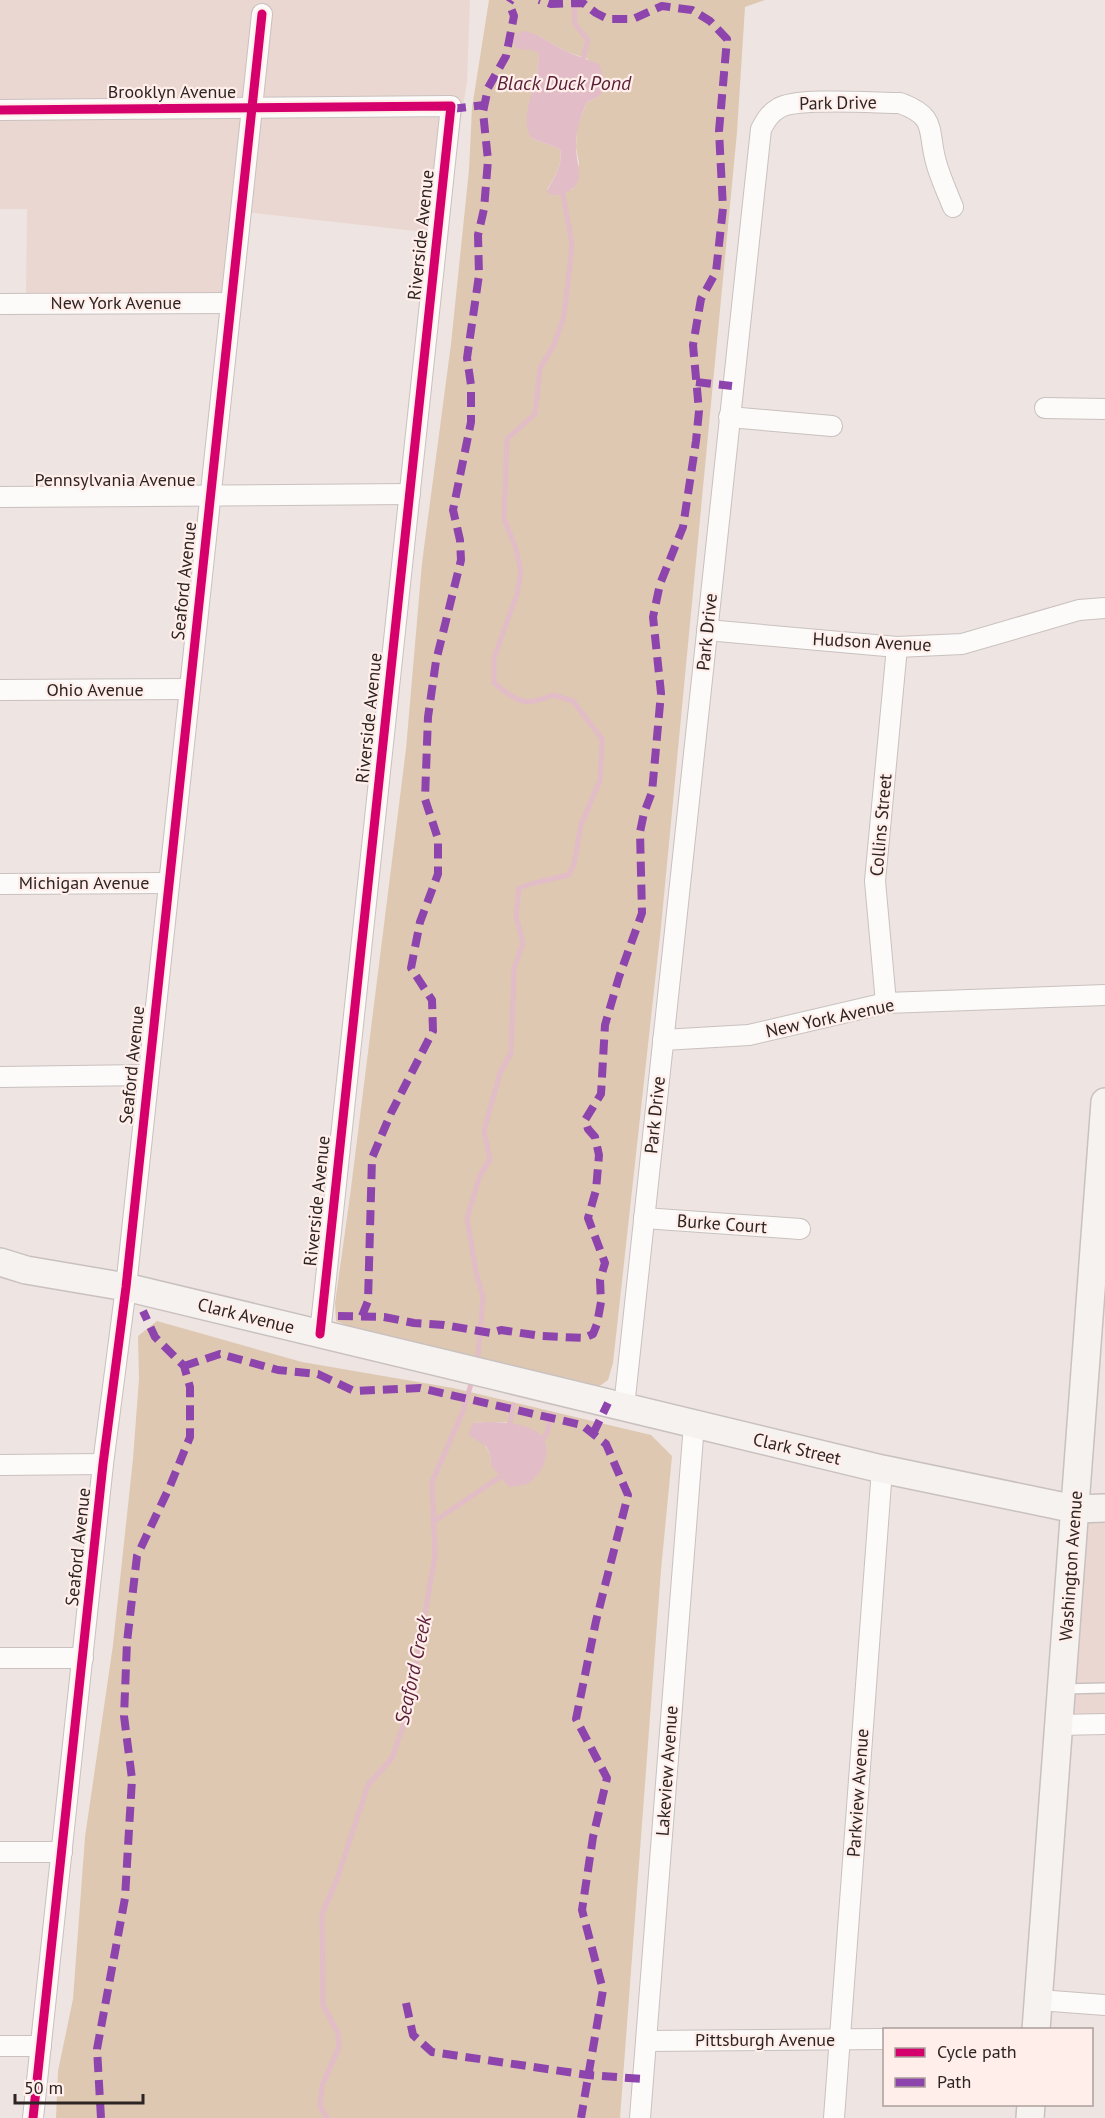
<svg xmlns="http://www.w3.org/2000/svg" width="1105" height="2118" viewBox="0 0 1105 2118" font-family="'PT Sans',sans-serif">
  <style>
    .built { fill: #ebd7d1 }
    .forest { fill: #dec8b2; fill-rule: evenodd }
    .water { fill: #e2bcc6 }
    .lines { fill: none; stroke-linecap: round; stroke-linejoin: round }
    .stream { stroke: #e2bcc6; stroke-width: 5 }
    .lane-casing { stroke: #c9c1bf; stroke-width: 12 }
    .street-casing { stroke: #c9c1bf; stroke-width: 22 }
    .secondary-casing { stroke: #c9c1bf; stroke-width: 30 }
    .lane { stroke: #fcfbfa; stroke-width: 9 }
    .street { stroke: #fcfbfa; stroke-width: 20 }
    .secondary { stroke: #f6f2ef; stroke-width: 27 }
    .quiet { stroke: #8e44ad; stroke-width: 8; stroke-dasharray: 15 8; stroke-linecap: butt }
    .cycleway-casing { stroke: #ffeeea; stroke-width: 13 }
    .cycleway { stroke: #d6006c; stroke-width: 9 }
    .labels { text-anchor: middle; stroke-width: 4.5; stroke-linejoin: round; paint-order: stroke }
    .street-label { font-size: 18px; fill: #2d2523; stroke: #ffeeea }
    .water-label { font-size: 20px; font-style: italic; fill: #5a1e37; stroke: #ffeeea }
  </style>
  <rect width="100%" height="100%" fill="#eee4e1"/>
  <g class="built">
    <polygon points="0,0 470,0 467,82 442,234 236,211 231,296 26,294 27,209 0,209"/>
    <polygon points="1105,1512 1105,1720 1062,1721 1079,1513"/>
  </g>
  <g class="forest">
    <path d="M489,0H783H765L745,7L737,132L661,927L613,1363L608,1380L598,1387L353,1328L336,1321L335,1303L350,1196L406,749L422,563L451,344L469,170L472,108ZM539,36L567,52L588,59L598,97L587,102L577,127L576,147L579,163L573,189L553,196L547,190C555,176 563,166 560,149L531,138L532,89L537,75L539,55L536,50L531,49Z"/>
    <path d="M157,1321L302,1362L453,1388L651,1435L672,1456L661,1570L620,2118H56L58,2071L73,1999L85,1837L113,1645L133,1459L139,1379L138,1336ZM486,1422H507L491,1465L490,1454L473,1423Z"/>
  </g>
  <g class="water">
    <path d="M525,31L539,36L567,52L599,64L607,88L598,97L587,102C581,116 576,129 576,144C576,171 591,189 553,196L547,191C555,176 563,166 560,149L531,138C520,116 533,96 537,74C538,68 538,61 539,55C530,43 522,57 512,42L518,33Z"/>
    <path d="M486,1422C515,1422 559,1425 543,1466C541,1472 533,1479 528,1484L509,1487L491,1465L490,1454L486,1446L468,1435L473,1423Z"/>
  </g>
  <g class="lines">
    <g class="stream">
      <polyline points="574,0 575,24 588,40 583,58 579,63"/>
      <path d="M478,1357L483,1297L476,1272L467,1218L480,1175L490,1160L484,1131L500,1073L511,1053L514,969L523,942L516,916L519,888L534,883L569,875L574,864L581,825L600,780L602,739L573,701L553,695C523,708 518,701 494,683V658L517,594L521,572L516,549L504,518L507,439L535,414L540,368L554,345L563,319L566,300L572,245L563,194L564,189"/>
      <polyline points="511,1429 510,1425 513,1405"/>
      <polyline points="539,1442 547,1433 551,1414"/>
      <polyline points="433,1522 506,1473"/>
      <polyline points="327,2118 320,2106 322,2086 339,2047 338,2033 323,2005 322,1914 337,1879 368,1785 392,1758 408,1711 435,1556 432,1482 463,1411 471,1384"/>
    </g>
    <g class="lane-casing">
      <polyline id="lane" points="1062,1689 1105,1688"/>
    </g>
    <g class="street-casing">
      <g id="street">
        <polyline points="0,110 451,106 320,1334"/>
        <polyline points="0,304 231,303"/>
        <polyline points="1045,408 1105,409"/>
        <polyline points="729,417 832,426"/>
        <polyline points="0,497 410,494"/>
        <polyline points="707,630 897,647 962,644 1079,610 1105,608"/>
        <polyline points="0,690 189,689"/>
        <polyline points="0,884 169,883"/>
        <polyline points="886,1003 875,881 897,647"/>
        <polyline points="663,1040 749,1035 886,1003 1105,995"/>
        <polyline points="0,1077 147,1075"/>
        <polyline points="644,1218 800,1229"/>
        <path d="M624,1407L761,129C766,120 770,113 779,108C796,97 876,103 900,103C938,117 927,130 936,162C940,177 947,192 953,207"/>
        <polyline points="0,1465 103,1464"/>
        <polyline points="0,1658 83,1658"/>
        <polyline points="1058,1725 1105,1724"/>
        <polyline points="0,1852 62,1852"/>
        <polyline points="1039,2000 1105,2005"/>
        <polyline points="646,2041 884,2039"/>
        <polyline points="0,2046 41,2046"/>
        <polyline points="33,2118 103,1464 126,1287 262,14"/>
        <polyline points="640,2118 694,1424"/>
        <polyline points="834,2118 882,1469"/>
      </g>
    </g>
    <g class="secondary-casing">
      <g id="secondary">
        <polyline points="0,1262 26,1270 126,1287 882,1469 1075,1509 1105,1508"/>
        <polyline points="1036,2030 1105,1102"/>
        <polyline points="1030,2118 1031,2104"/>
      </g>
    </g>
    <use href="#lane" class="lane"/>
    <use href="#street" class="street"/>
    <use href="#secondary" class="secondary"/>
    <g class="quiet">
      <polyline points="451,109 484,105"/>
      <polyline points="696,382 732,386"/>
      <polyline points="338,1316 384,1317 414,1323 444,1325 491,1333 501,1330 541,1336 584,1338 593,1334 597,1324 601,1302 600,1280 605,1263 588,1218 596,1190 599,1155 595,1137 588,1129 585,1120 601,1094 605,1025 619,977 642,913 640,832 644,813 652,792 661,693 653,617 660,584 683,527 696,441 699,411 693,345 701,299 716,272 723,208 719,131 727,39 710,21 692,10 662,6 633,19 608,19 596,13 583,3 551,4 539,0"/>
      <polyline points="362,1316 368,1301 372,1158 391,1113 433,1031 432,1000 411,968 420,922 438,874 438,839 425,799 428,717 436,661 461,560 460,540 453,510 471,422 471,385 467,358 479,275 478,235 484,209 488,160 483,112 488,88 506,56 514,16 509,3 511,0"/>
      <polyline points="184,1366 220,1354 278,1370 318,1374 354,1391 420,1388 582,1425 606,1444 628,1495 596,1621 576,1719 607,1778 593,1837 582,1910 603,1990 581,2118"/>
      <polyline points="593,1434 608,1403"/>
      <polyline points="406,2003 413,2035 432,2052 588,2075 643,2079"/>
      <polyline points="101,2118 97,2049 125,1898 132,1779 124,1716 127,1642 137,1556 170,1486 190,1437 190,1387 184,1366 155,1337 143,1311"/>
    </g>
    <g class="cycleway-casing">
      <g id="cycleway">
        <polyline points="0,110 451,106 320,1334"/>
        <polyline points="33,2118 103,1464 126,1287 262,14"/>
      </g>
    </g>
    <use href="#cycleway" class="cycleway"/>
  </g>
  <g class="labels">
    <g class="street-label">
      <text x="172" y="98">Brooklyn Avenue</text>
      <text transform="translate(838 103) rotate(-1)" y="6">Park Drive</text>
      <text transform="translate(421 235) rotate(-84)" y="6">Riverside Avenue</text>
      <text x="116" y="309">New York Avenue</text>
      <text x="115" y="486">Pennsylvania Avenue</text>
      <text transform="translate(184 581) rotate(-84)" y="6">Seaford Avenue</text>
      <text transform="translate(707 632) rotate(-84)" y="6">Park Drive</text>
      <text transform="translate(872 642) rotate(3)" y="6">Hudson Avenue</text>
      <text x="95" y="696">Ohio Avenue</text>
      <text transform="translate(369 718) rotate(-84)" y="6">Riverside Avenue</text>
      <text transform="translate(881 825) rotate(-85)" y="6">Collins Street</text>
      <text x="84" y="889">Michigan Avenue</text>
      <text transform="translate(830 1018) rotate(-12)" y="6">New York Avenue</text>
      <text transform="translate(132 1065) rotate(-84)" y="6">Seaford Avenue</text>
      <text transform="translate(655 1115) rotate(-84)" y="6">Park Drive</text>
      <text transform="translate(317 1201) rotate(-84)" y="6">Riverside Avenue</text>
      <text transform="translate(722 1224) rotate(4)" y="6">Burke Court</text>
      <text transform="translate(246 1316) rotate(14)" y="6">Clark Avenue</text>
      <text transform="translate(797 1449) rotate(13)" y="6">Clark Street</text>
      <text transform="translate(78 1547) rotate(-84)" y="6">Seaford Avenue</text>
      <text transform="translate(1071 1566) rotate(-86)" y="6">Washington Avenue</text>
      <text transform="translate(667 1771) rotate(-86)" y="6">Lakeview Avenue</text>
      <text transform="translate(858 1793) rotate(-86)" y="6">Parkview Avenue</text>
      <text x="765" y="2046">Pittsburgh Avenue</text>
    </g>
    <g class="water-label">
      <text x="564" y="90">Black Duck Pond</text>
      <text transform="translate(413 1670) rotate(-78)" y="7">Seaford Creek</text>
    </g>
  </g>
  <rect x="883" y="2028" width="210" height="78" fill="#ffeeea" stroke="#ab9e9a" stroke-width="1.5"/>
  <rect x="895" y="2048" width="30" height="9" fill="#d6006c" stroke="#ab9e9a" stroke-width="1.5"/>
  <text x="937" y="2058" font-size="18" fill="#2d2523">Cycle path</text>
  <rect x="895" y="2078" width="30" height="9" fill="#8e44ad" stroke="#ab9e9a" stroke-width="1.5"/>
  <text x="937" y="2088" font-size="18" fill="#2d2523">Path</text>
  <path d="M15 2094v9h128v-9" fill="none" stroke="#2d2523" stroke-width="3"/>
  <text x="24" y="2094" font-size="18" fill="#2d2523" stroke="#ffeeea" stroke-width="4.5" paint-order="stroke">50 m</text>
</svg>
